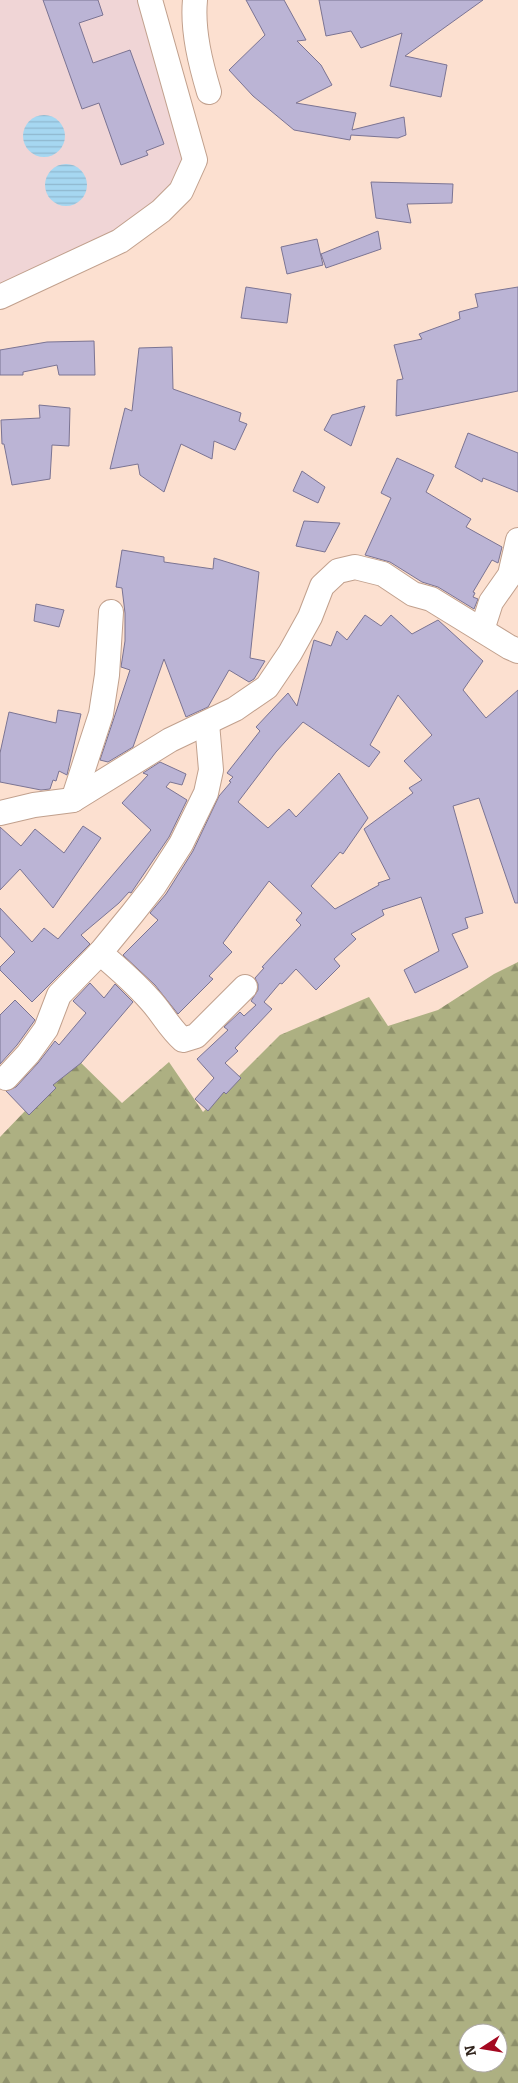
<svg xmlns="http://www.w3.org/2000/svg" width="518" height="2083" viewBox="0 0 518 2083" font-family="Bitter,serif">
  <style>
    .industrial { fill: #f0d5d6 }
    .forest { fill: url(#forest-firs); fill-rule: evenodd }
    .water { fill: url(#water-rules) }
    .building { fill: #bbb4d5; stroke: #7b7493; fill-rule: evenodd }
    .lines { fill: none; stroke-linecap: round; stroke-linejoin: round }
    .minor-casing { stroke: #c1a08d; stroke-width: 26 }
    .minor { stroke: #fff; stroke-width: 24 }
  </style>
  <defs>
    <pattern id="forest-firs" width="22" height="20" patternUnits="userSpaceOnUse" patternTransform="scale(1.25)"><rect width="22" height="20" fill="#adb082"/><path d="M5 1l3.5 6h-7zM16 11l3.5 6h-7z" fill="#8d8f6a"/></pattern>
    <pattern id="water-rules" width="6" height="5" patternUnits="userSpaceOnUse" patternTransform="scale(1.25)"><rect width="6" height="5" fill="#a6d7f1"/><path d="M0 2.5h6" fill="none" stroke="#8fb8ce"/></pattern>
  </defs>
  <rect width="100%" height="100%" fill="#fce0d0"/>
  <polygon class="industrial" points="0,0 144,0 189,172 173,212 0,308"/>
  <path class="forest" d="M518,962V2083H0V1137L76,1058L122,1103L169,1062L203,1112L280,1035L369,997L388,1026L438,1010L494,974ZM468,2033H498V2063H468Z"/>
  <g class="water">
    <circle cx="44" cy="136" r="21"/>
    <circle cx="66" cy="185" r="21"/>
  </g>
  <g class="building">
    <polygon points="43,0 98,0 103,15 79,23 93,63 130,50 164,144 146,151 148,155 121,165 99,103 82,109"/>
    <polygon points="246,0 284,0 306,40 297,41 321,65 332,85 296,103 356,113 352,130 404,117 406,135 398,138 351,135 350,140 294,130 253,96 229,70 265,35"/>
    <polygon points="319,0 483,0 405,56 447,65 441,97 390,86 402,33 361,48 351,31 326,36"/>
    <polygon points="371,182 453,184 452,203 407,204 411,223 376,218"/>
    <polygon points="378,231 381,249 326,268 321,254"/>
    <polygon points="317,239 323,265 287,274 281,247"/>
    <polygon points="246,287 291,294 287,323 241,318"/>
    <polygon points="518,287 518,391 396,416 397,380 403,379 394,345 422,339 419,334 460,319 459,312 478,307 475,294"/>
    <polygon points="94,341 95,375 59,375 57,365 23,372 23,375 0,375 0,350 47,342"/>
    <polygon points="172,347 173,389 241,413 239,421 247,424 235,450 214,441 212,459 181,444 164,492 140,475 138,464 110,469 125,408 132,411 139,348"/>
    <polygon points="39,405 70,408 69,446 52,445 50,479 12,485 4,444 2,444 1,420 40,418"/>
    <polygon points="365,406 351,446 324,430 332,415"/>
    <polygon points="468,433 518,453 518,492 483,478 482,482 455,467"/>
    <polygon points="397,458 434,475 426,492 471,519 466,527 502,547 498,563 492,560 473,592 475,593 473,597 478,599 474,609 438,587 422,582 390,562 365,555 391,498 381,493"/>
    <polygon points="302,471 325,487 318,503 293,491"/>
    <polygon points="304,521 340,523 325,552 296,546"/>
    <polygon points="122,550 164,557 164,562 213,569 214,558 259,572 250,658 265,661 254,679 249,682 229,670 208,707 186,717 164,659 133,747 108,762 100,760 130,670 121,667 125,641 125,613 122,588 116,587"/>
    <polygon points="36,604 64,610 59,627 34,621"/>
    <path d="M365,615L381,626L391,615L412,634L438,620L483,661L463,690L486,718L518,690V903H515L479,798L453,806L483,913L465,918L468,928L452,934L468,967L415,993L404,970L439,951L421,897L382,910L384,915L351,934L356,939L334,959L340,966L316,990L296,969L282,984L280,983L264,1002L272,1009L235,1048L238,1051L225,1063L241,1078L226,1094L224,1092L208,1111L195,1099L214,1078L197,1059L228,1030L224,1027L240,1012L244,1016L256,1005L251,1001L258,990V984L255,978L264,968L262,967L301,925L296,920L302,913L269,881L223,943L232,952L209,976L213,979L178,1014L155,985L123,955L158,920L150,913L166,894L193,851L219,796L231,782L229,781L233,777L227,773L260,731L256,727L288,693L297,706L314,640L331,646L337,631L347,640ZM398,695L432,735L404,761L422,780L409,788L413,793L364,829L390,879L378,883L379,885L335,909L311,886L340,852L343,854L368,818L339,773L296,817L289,809L268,828L238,802L276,752L303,722L369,767L380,752L370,745Z"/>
    <polygon points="58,710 81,714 67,775 59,771 56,781 53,780 50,789 41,790 0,782 0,753 9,712 56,723"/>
    <polygon points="160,762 186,774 182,785 170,782 166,787 187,800 169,837 131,893 129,892 119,903 81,935 90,944 32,1002 0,970 0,967 15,952 0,936 0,908 32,942 44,928 58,939 151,830 122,803 148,775 143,773"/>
    <polygon points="83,826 101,838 53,908 20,869 0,890 0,827 21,846 35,829 64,853"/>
    <polygon points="90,983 104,998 115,984 133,1002 81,1063 53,1085 56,1088 29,1115 6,1091 16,1087 38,1063 55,1041 59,1045 86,1013 73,1001"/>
    <polygon points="15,1000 35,1020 17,1045 0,1064 0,1015"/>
  </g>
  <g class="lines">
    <g class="minor-casing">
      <g id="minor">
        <path d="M195,0C192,31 201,65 209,92"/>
        <polyline points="0,297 120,241 161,211 181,191 195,160 150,0"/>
        <polyline points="482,630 491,602 510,575 518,540"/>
        <polyline points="73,800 101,714 107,675 111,612"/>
        <polyline points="0,813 34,805 73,800 170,740 235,709 267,687 290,653 310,617 322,586 338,571 355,567 383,574 413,594 431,599 509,647 518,651"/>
        <path d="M100,953C118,968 135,983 151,1001C162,1013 170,1029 183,1040L196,1036L245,987"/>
        <polyline points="6,1078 28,1054 46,1029 59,995 100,953 132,914 154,886 181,844 206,793 211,770 207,723"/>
      </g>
    </g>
    <use href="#minor" class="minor"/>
  </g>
  <g transform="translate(483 2048) rotate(258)"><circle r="24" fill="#ffffff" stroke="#ada8a5"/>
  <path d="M0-4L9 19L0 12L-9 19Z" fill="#a40921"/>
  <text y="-8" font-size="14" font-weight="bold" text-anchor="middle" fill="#32251e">N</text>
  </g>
</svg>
